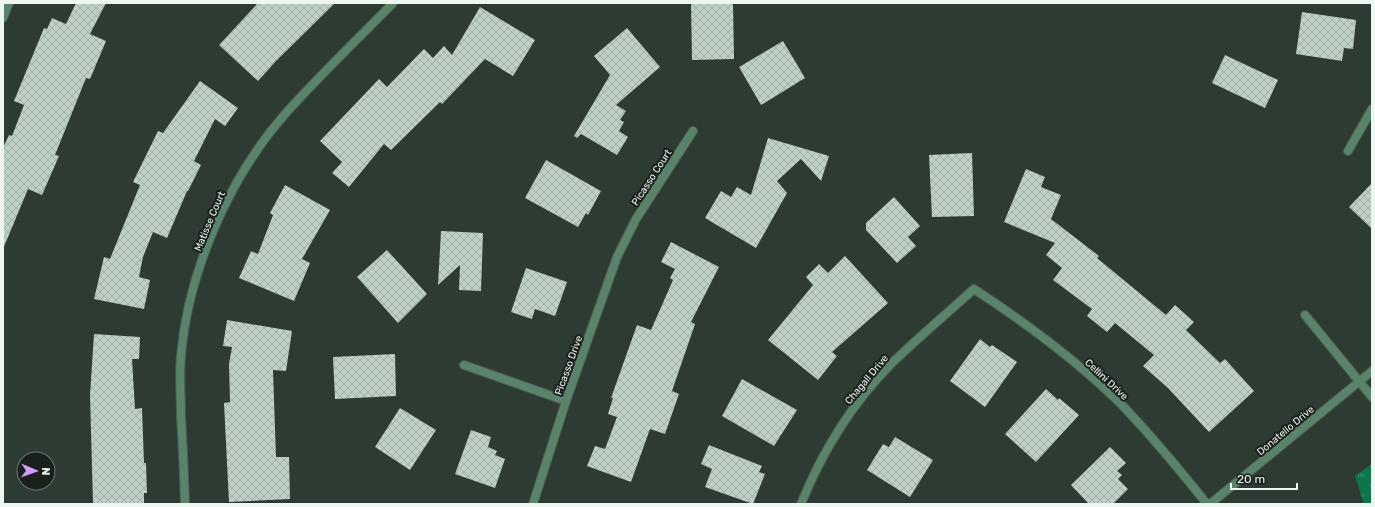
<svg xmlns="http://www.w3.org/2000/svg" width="1375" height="507" viewBox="0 0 1375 507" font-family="Rubik,sans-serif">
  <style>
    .grass { fill: url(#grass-tufts) }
    .building { fill: url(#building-cross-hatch) }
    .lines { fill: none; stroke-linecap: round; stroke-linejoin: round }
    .minor-casing { stroke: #4c5951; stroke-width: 10 }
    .minor { stroke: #5a836c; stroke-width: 8 }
    .labels { text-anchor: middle; stroke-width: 4; stroke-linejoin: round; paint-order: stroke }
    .street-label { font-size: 10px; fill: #edf6f1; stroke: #1a201c }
  </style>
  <defs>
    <pattern id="grass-tufts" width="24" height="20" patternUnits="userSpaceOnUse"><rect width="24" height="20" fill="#0e744b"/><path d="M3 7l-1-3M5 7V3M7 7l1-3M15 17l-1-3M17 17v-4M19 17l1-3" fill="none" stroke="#3d8f6e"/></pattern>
    <pattern id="building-cross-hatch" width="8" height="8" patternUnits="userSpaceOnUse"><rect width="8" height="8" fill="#becfc5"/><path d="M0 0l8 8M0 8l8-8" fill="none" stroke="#a0aea6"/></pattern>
  </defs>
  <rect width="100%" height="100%" fill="#2d3b32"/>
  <polygon class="grass" points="1372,464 1372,504 1364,504 1355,476"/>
  <g class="building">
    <polygon points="76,3 106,3 90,34 106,41 90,79 86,78 55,155 59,156 42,195 28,189 3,249 3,148 9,135 12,136 24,105 14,101 44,28 47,29 52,18 66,24"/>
    <polygon points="258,3 335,3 276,61 258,81 219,45"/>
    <polygon points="691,3 733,3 734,59 692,60"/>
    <polygon points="480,7 535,40 513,76 485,59 442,104 440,102 391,150 384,144 349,187 332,173 342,162 320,141 379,79 387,87 424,49 433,58 444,46 452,55"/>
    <polygon points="1302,12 1356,20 1353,49 1344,48 1342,61 1296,54"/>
    <polygon points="627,28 660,67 616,105 626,111 620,120 624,122 619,131 628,137 617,155 581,134 577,138 574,136 610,75 594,56"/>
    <polygon points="783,41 805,78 761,105 739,67"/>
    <polygon points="1225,55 1278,80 1265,108 1212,83"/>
    <polygon points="200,81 238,108 225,126 215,119 194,161 201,165 188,191 187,191 167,238 153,232 143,257 139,277 150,280 144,309 94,299 104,257 110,259 140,185 133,182 158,131 163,133"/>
    <polygon points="768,138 829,156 821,181 801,159 777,181 787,193 756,248 705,218 721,191 731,197 737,187 751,195"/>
    <polygon points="972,153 974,216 932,217 929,155"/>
    <polygon points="546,160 601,191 588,215 586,213 578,227 525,198"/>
    <polygon points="1026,169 1045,177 1041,187 1061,195 1051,219 1099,256 1097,258 1166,315 1175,305 1194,322 1186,330 1220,363 1225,359 1254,391 1209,432 1168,388 1143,366 1154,355 1115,323 1107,332 1087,316 1092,309 1053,280 1062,268 1046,255 1055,243 1004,222"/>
    <polygon points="1372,183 1372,229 1349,207"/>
    <polygon points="285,185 330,210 302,259 310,263 294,301 239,278 251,251 258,254 273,215 270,213"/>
    <polygon points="894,197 920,226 908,237 916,246 897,263 866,230 866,223"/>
    <polygon points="441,231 483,233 481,291 459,290 460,265 438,285"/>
    <polygon points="671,242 719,267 691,322 695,324 672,391 679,394 665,434 650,429 631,482 587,466 595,446 605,449 617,417 608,414 613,398 611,398 637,325 651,330 673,280 670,278 675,269 661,262"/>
    <polygon points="387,250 427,294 398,323 357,277"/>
    <polygon points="845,256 888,303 832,352 837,356 818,380 768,340 813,285 806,277 819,264 828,273"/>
    <polygon points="526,268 567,282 555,316 535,309 532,319 511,312"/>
    <polygon points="227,320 292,331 286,371 273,370 276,457 289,457 290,499 229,502 224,403 230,402 229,364 232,347 223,346"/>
    <polygon points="94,334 140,337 139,359 132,359 135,409 142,408 144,463 146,463 147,493 144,493 144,504 93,504 90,395"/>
    <polygon points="980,339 990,347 992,345 1017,362 985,407 950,381"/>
    <polygon points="395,354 396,396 335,399 333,357"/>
    <polygon points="742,379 797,410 774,446 722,416"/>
    <polygon points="1046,389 1058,400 1059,398 1079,415 1036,462 1005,434"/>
    <polygon points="400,408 436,430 410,470 375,447"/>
    <polygon points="471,430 491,437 488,447 497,451 495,455 505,459 495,488 455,474"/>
    <polygon points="895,437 933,460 910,497 867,470 883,444 889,447"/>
    <polygon points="709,445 762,466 759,472 765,474 753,504 705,487 712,469 701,464"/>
    <polygon points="1110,447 1126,463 1117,471 1122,475 1118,479 1128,489 1113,504 1089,504 1071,485"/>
  </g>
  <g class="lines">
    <g class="minor-casing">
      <g id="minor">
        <polyline points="3,18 9,3"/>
        <polyline points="1348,151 1372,109"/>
        <polyline points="1305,315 1372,397"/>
        <polyline points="464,365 566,401"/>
        <path d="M185,504C184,475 183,446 181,417C181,397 179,376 181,356C188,272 229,177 286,113C320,75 357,40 393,3"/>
        <polyline points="533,504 566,401 617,257 636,219 693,131"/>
        <path d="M801,504C822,452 853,402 893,362C919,337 947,313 974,289C1026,323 1076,360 1120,403C1151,435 1179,469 1207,504"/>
        <polyline points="1210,504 1372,371"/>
      </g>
    </g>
    <use href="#minor" class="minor"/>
  </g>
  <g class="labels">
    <g class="street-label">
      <text transform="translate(651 177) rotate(-57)" y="4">Picasso Court</text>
      <text transform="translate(209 221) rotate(-67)" y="4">Matisse Court</text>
      <text transform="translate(568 365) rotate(-70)" y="4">Picasso Drive</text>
      <text transform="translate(866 379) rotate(-50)" y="4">Chagall Drive</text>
      <text transform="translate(1107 379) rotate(43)" y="4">Cellini Drive</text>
      <text transform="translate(1285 430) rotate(-40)" y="4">Donatello Drive</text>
    </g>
  </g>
  <rect width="1375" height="507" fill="none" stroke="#edf6f1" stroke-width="8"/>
  <g transform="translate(36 471) rotate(92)"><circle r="19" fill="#1a201c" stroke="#6e7671"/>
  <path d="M0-3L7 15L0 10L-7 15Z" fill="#d39cfd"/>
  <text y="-6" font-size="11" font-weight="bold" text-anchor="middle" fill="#edf6f1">N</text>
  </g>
  <path d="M1231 483v6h66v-6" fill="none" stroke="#edf6f1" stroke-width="2"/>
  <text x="1237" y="483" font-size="12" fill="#edf6f1" stroke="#1a201c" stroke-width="3" paint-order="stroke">20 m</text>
</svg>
